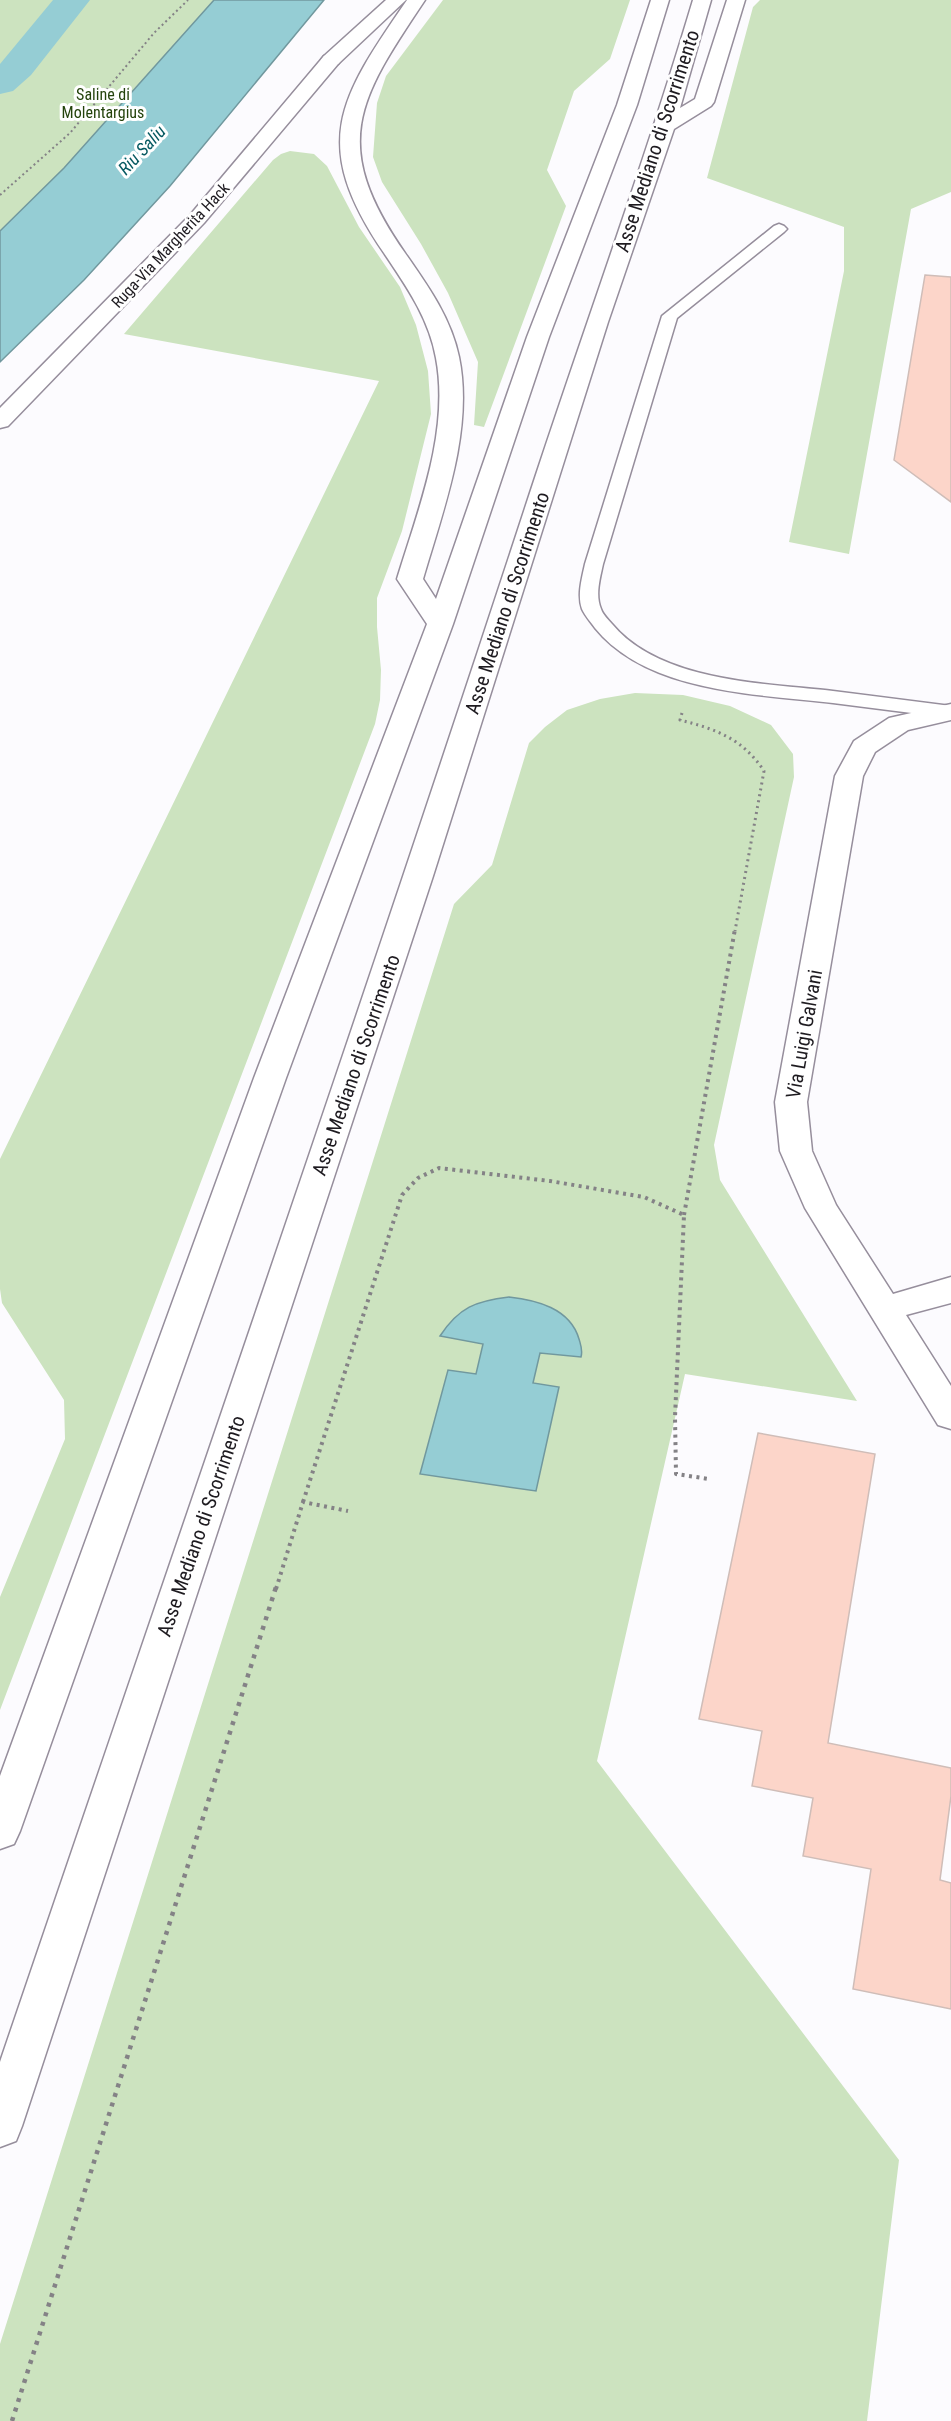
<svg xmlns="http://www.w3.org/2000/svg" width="951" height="2421" viewBox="0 0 951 2421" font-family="'Roboto Condensed',sans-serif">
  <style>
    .green { fill: #cce3bf }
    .water { fill: #95cdd4; stroke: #71989e; stroke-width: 1.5 }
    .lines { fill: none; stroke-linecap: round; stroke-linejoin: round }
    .canal { fill: #95cdd4; fill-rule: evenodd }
    .building { fill: #fcd5c9; stroke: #cfbdb8; stroke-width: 1.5 }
    .service-casing { stroke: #968e9c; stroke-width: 3 }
    .minor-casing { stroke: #968e9c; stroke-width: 3 }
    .secondary-casing { stroke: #968e9c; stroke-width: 3 }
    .trunk-casing { stroke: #968e9c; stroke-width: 3 }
    .path-far3 { stroke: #848286; stroke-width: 2; stroke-dasharray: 2 3; stroke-linecap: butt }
    .path-far2 { stroke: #848286; stroke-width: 3; stroke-dasharray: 2 4; stroke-linecap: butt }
    .path-far1 { stroke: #848286; stroke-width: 4; stroke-dasharray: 3 4.5; stroke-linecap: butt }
    .path { stroke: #848286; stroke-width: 4.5; stroke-dasharray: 4 6; stroke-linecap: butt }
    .service { fill: #fff; fill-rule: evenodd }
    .minor { fill: #fff; fill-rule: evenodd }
    .secondary { fill: #fff; fill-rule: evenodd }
    .trunk { fill: #fff; fill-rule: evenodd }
    .labels { text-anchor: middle; stroke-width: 6; stroke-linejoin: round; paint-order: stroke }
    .far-park-label { font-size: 16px; fill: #24430c; stroke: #fff }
    .far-street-label { font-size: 16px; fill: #1e1b20; stroke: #fff }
    .far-water-label { font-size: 18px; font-style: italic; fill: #075a62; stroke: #fff }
    .street-label { font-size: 20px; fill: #1e1b20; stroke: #fff }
  </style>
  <rect width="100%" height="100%" fill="#fcfbfe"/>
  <g class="green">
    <polygon points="0,0 323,0 116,244 0,362"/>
    <polygon points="443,0 630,0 610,59 574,91 547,170 566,206 484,427 474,425 478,362 448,293 421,244 382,182 373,157 377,103 386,76"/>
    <polygon points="760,0 951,0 951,192 911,209 849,554 789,542 844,271 844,227 707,178 753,7"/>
    <polygon points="290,151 314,154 327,166 359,227 400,287 416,325 428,371 431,414 402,531 377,598 377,627 381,670 380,700 375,724 0,1710 0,1597 65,1439 64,1400 2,1303 0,1289 0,1159 379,381 124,334 273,160 281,154"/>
    <polygon points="635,693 683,695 730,706 771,725 793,754 794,777 714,1145 720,1180 857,1401 685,1374 597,1761 899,2160 867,2421 0,2421 0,2344 454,904 492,865 529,743 545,727 567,710 600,699"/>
  </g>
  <g class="water">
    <polygon points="214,0 324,0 170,186 84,280 0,362 0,231 64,168"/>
    <path d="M509,1297C536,1300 570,1308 579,1339C581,1346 583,1350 581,1357L540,1353L533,1383L559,1387L536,1491L420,1474L448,1370L476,1374L483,1344L440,1336C459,1307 476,1301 509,1297Z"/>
  </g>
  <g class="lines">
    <polygon class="canal" points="53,0 90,0 31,75 13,91 0,94 0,64"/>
  </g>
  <g class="building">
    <polygon points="925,275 951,277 951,502 894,460"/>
    <polygon points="758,1433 875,1454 828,1743 951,1768 951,1796 940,1880 951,1883 951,2009 853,1989 871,1869 803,1856 813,1798 752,1786 762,1731 699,1719"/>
  </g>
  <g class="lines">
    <g class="service-casing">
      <path id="service" d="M779,224L784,226L787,229L784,232L677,318L603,564C600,578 595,595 601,609C603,615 608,619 612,624C660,682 764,683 833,691C873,696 912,701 951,706V718C912,713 872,708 833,703C756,694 648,693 595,628C591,622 585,616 582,609C577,595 582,578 585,564L662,316L774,226Z"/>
    </g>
    <g class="minor-casing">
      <polygon id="minor" points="951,704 951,720 908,730 875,752 863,776 807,1102 812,1151 836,1205 893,1294 951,1277 951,1303 906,1315 951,1386 951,1429 938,1425 805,1208 780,1151 775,1102 835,776 854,741 889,718"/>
    </g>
    <g class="secondary-casing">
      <polygon id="secondary" points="331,54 338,56 341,60 338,64 204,223 8,426 0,428 0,408 190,215 324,56"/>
    </g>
    <g class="trunk-casing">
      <g id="trunk">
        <polygon points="386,0 406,0 338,64 324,64 321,60 324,56"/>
        <path d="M407,0H425C358,100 329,144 405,253C428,286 451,318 459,357C474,430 443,510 423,579L436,599L527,337L617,105L651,0H669L637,105L549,337L453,624L286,1078L20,1831L14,1844L0,1849V1776L254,1078L427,624L397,579C418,510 450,431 436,358C429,318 406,286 384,253C309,143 339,99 407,0Z"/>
        <path d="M693,0H711L680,108L695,99L727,0H745L714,102L711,106L674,129L608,322L433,876L22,2126L16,2141L0,2147V2062C176,1544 355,1028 525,508C580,339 642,171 693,0Z"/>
      </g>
    </g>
    <polyline class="path-far3" points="0,195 70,133 154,33 188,0"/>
    <path class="path-far2" d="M682,713L680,720C716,729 743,739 764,771L735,931"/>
    <g class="path-far1">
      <polyline points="684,1215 735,929"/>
      <polyline points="303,1502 402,1195 418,1178 439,1168 550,1181 644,1197 684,1215 675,1417 676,1474 709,1479"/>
      <polyline points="276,1589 303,1502 348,1511"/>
    </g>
    <polyline class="path" points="12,2421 276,1587"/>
    <use href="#service" class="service"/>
    <use href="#minor" class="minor"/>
    <use href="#secondary" class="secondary"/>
    <use href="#trunk" class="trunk"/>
  </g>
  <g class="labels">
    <g class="far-park-label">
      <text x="103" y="100">Saline di<tspan x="103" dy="18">Molentargius</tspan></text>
    </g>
    <g class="far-street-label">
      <text transform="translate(170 245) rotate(-47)" y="6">Ruga-Via Margherita Hack</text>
    </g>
    <g class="far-water-label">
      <text transform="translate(142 150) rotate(-47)" y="6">Riu Saliu</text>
    </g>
    <g class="street-label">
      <text transform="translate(657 141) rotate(-72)" y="7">Asse Mediano di Scorrimento</text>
      <text transform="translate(507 603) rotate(-72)" y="7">Asse Mediano di Scorrimento</text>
      <text transform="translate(804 1034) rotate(-80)" y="7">Via Luigi Galvani</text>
      <text transform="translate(356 1065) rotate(-71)" y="7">Asse Mediano di Scorrimento</text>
      <text transform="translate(201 1526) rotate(-71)" y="7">Asse Mediano di Scorrimento</text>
    </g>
  </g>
</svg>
